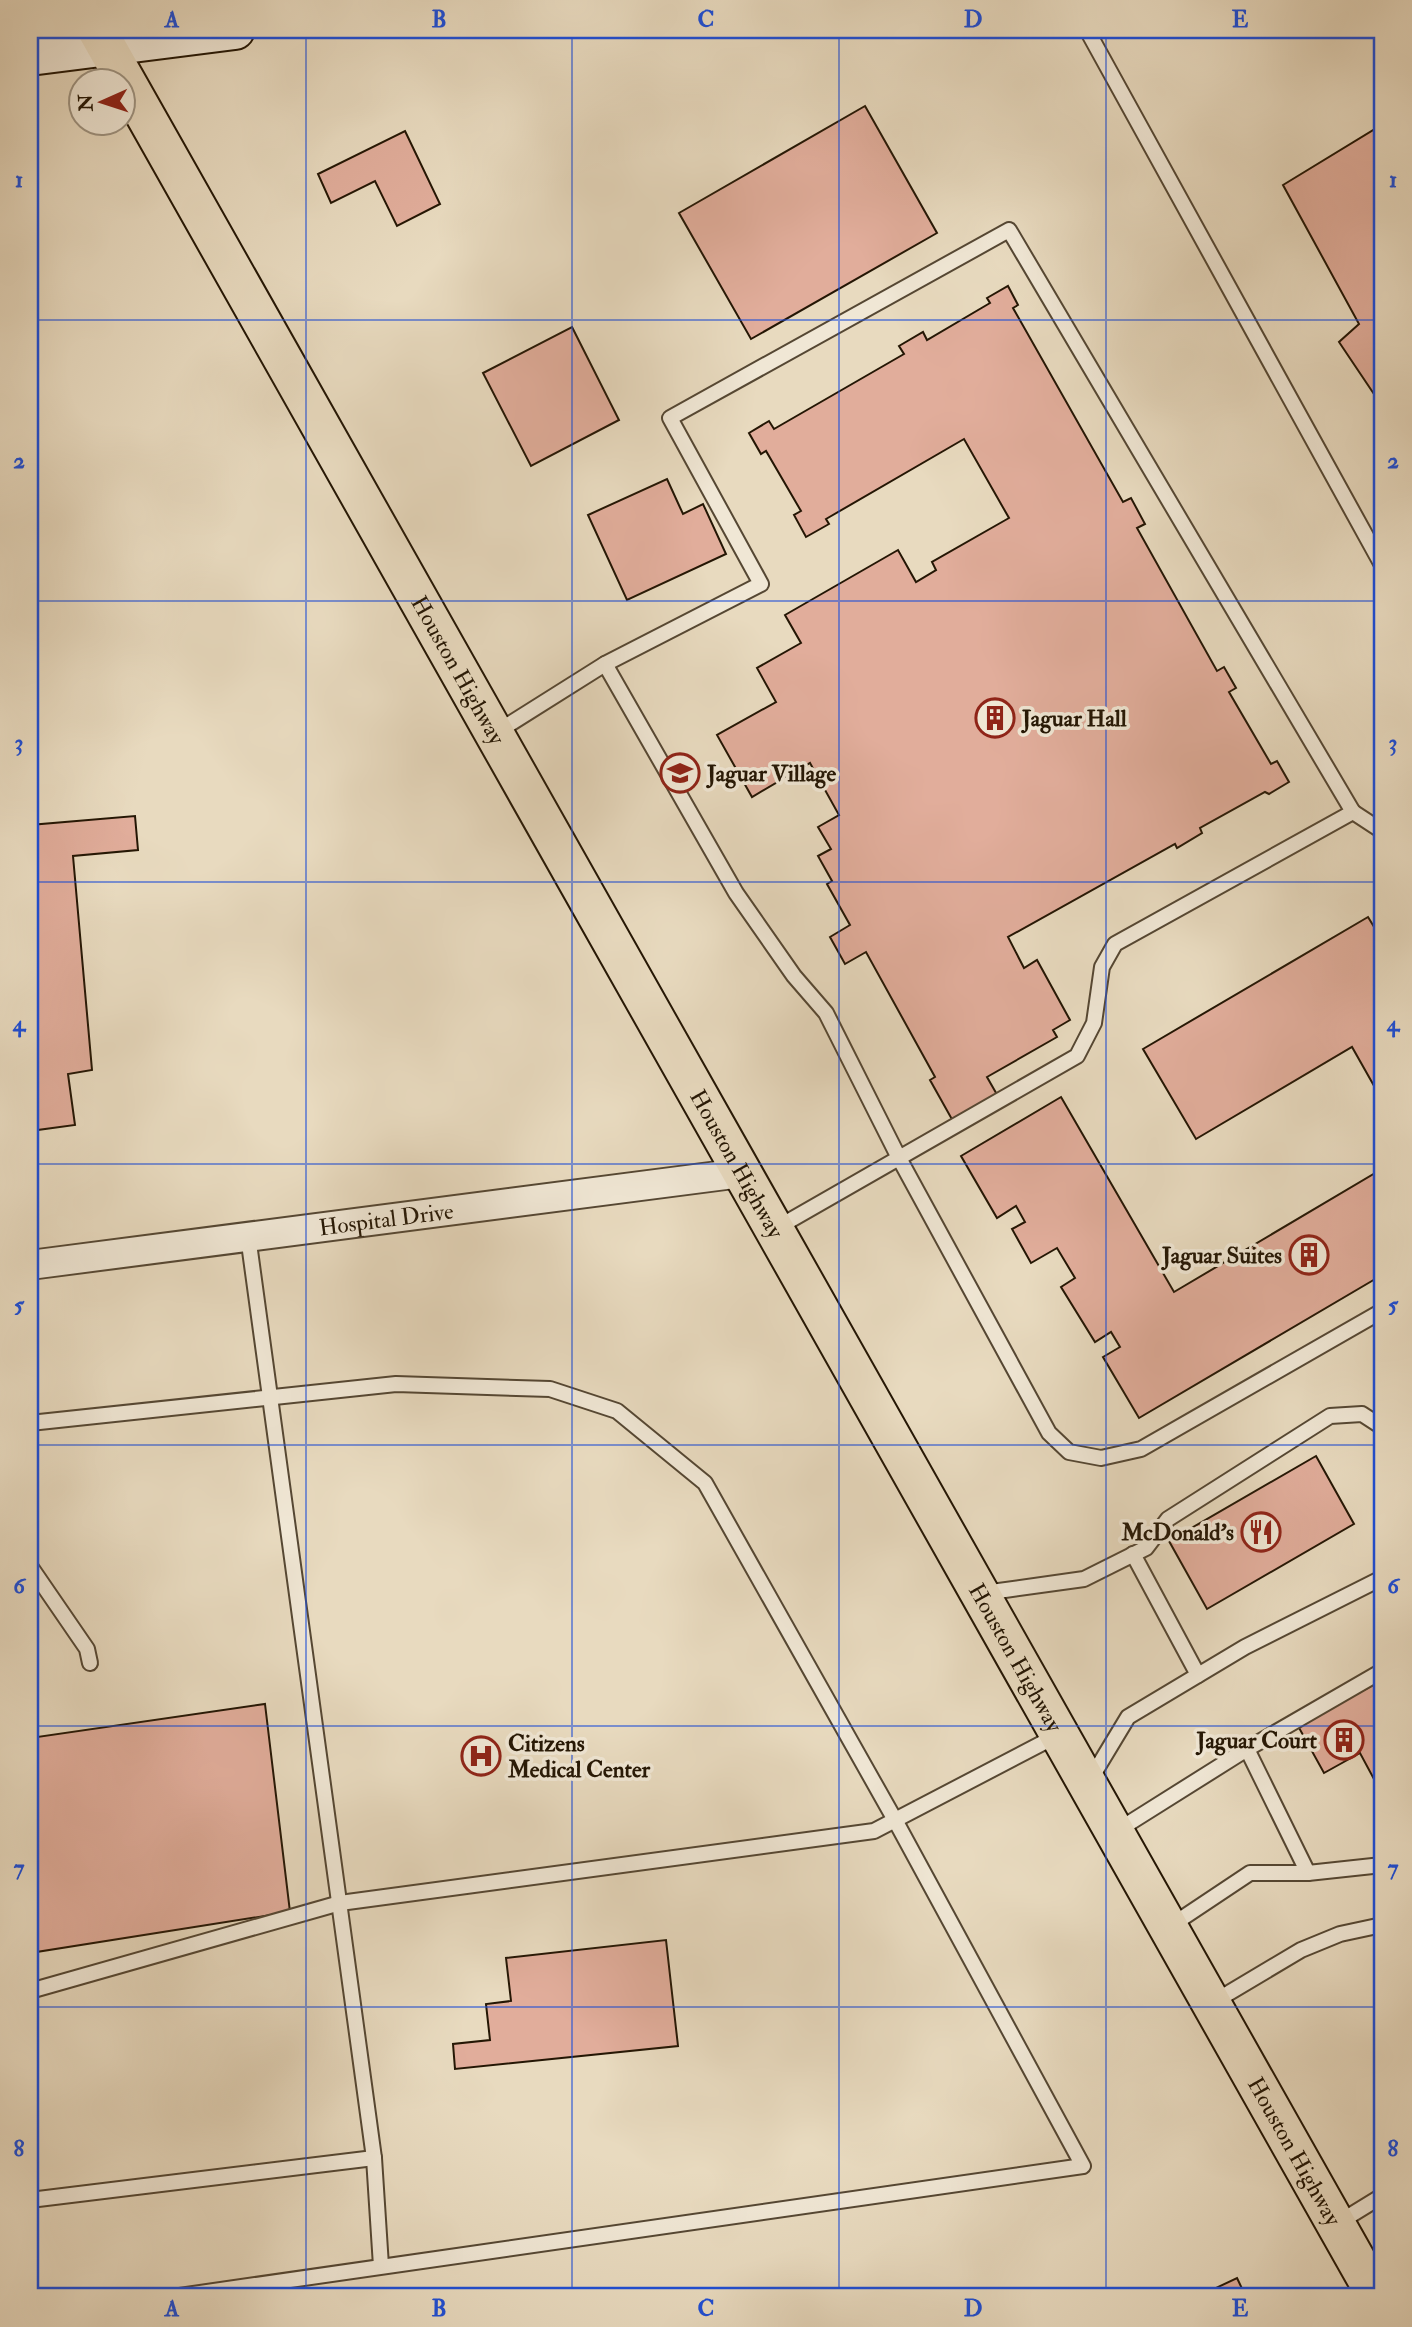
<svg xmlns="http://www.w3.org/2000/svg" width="1412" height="2327" viewBox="0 0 1412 2327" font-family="'IM FELL Double Pica',serif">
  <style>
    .building { fill: #e1ad9b; stroke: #241604; stroke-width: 2 }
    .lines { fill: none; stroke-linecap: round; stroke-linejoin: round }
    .service-casing { stroke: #554733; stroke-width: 18 }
    .minor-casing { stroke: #554733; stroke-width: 32 }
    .secondary-casing { stroke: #241604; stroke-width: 42 }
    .primary-casing { stroke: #241604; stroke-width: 42 }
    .service { stroke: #f0e7d5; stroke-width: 14 }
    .minor { stroke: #f0e7d5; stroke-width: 28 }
    .secondary { stroke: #f0e7d5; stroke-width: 38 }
    .primary { stroke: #e8dabf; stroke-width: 38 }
    .grid { fill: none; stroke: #1d4ed8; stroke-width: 2; stroke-opacity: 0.55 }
    .labels { text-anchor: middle; stroke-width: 7; stroke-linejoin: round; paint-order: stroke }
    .street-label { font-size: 23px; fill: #241604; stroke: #f0e7d5 }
    .poi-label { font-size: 23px; font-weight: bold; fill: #241604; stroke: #f0e7d5; text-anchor: start }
    .neatline { fill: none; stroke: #1d4ed8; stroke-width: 2.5 }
    .grid-label { font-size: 23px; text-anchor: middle; font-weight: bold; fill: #1d4ed8 }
  </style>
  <rect width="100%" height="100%" fill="#e8dabf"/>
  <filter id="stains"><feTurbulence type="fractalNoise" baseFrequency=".00286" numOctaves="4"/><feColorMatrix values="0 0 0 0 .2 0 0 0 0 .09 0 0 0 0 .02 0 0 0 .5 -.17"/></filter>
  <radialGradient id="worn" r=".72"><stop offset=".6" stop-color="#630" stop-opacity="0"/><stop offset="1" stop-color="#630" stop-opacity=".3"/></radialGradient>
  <g class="building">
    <polygon points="865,106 937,233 751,339 679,213"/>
    <polygon points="1375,129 1382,142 1382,406 1339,342 1359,324 1283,185"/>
    <polygon points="405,131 440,204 397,226 375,181 331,203 318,174"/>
    <polygon points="1008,286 1018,305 1013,308 1123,502 1131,498 1145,524 1137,528 1217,671 1224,667 1236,688 1229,692 1271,764 1277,761 1289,782 1269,794 1265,792 1200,828 1202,833 1177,848 1175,844 1008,937 1024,968 1037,960 1070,1020 1053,1030 1057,1037 987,1077 999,1098 954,1123 930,1080 935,1077 866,952 845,964 830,937 850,925 827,884 832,881 818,856 831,849 818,827 839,815 810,763 752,797 717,735 776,702 757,668 801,643 785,615 898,550 916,582 936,570 932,562 1009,518 964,439 826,519 829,524 806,537 794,515 801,511 766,451 761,454 749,433 769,421 774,429 904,354 899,346 923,332 927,340 990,303 987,298"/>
    <polygon points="572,327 619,420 531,466 483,373"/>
    <polygon points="667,479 683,514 703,504 726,554 627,600 588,515"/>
    <polygon points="135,816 138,850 73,856 92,1070 68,1074 75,1125 30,1131 30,825"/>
    <polygon points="1368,917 1379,935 1382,934 1382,1100 1352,1047 1196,1139 1143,1049"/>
    <polygon points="1061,1097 1174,1292 1382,1169 1382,1275 1139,1418 1103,1357 1120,1347 1111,1332 1095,1342 1061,1287 1075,1278 1057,1248 1031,1263 1012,1229 1025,1222 1016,1206 997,1218 961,1156"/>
    <polygon points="1316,1456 1354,1524 1207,1609 1169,1541"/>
    <polygon points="1382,1680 1382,1794 1360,1753 1324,1773 1298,1726"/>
    <polygon points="265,1704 290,1912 30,1953 30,1738"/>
    <polygon points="666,1940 678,2046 455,2069 453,2044 490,2040 486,2004 511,2001 506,1958"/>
    <polygon points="1237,2278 1246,2297 1197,2297"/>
  </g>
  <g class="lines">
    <g class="service-casing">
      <g id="service">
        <polyline points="1087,30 1382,565"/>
        <polyline points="605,664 736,893 794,976 826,1013 899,1158 1049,1433 1069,1452 1101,1458 1141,1449 1382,1311"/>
        <polyline points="497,732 605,664 761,584 670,418 1009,230 1353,812 1115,944 1102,967 1094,1023 1077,1056 775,1229"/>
        <polyline points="1353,812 1382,831"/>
        <polyline points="248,1236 374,2158 381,2266"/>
        <polyline points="30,1423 396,1384 550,1389 617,1411 705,1483 895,1820 1083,2166 172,2297"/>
        <polyline points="1133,1554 1198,1675"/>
        <polyline points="30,1566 87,1649 90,1663"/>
        <polyline points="984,1593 1084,1579 1146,1548 1168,1519 1330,1416 1362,1414 1382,1427"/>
        <polyline points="1247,1749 1308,1873"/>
        <polyline points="1090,1780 1128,1717 1245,1647 1382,1578"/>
        <polyline points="1115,1832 1247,1749 1382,1671"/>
        <polyline points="1169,1927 1250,1873 1308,1873 1382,1865"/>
        <polyline points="30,1991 340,1903 874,1831 1058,1735"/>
        <polyline points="1212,2003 1301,1950 1340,1934 1382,1925"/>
        <polyline points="30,2200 374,2158"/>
        <polyline points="1338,2223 1382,2196"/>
      </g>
    </g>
    <g class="minor-casing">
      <g id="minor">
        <path id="s1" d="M30,1265L741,1173"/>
      </g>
    </g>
    <g class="secondary-casing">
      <polyline id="secondary" points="30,56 235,30"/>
    </g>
    <g class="primary-casing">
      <g id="primary">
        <path id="s2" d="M97,30L1377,2297"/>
      </g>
    </g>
    <use href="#service" class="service"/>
    <use href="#minor" class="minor"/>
    <use href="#secondary" class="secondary"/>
    <use href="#primary" class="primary"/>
  </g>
  <path class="grid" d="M306,30V2297M572,30V2297M839,30V2297M1106,30V2297M30,320H1382M30,601H1382M30,882H1382M30,1164H1382M30,1445H1382M30,1726H1382M30,2007H1382"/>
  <defs>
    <g id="building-ring" transform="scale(2.0125)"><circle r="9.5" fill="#f0e7d5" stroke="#8f2418" stroke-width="1.5"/><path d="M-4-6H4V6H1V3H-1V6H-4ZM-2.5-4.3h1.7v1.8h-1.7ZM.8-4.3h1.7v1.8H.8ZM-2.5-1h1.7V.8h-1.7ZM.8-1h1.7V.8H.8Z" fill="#8f2418"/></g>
    <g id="university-ring" transform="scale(2.0125)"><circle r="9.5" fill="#f0e7d5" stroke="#8f2418" stroke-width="1.5"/><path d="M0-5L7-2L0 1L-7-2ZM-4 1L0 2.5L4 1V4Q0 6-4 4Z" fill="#8f2418"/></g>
    <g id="restaurant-ring" transform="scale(2.0125)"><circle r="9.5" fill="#f0e7d5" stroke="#8f2418" stroke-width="1.5"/><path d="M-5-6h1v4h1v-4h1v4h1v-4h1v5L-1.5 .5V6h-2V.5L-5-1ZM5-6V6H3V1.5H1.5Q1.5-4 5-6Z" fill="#8f2418"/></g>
    <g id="hospital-ring" transform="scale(2.0125)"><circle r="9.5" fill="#f0e7d5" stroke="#8f2418" stroke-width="1.5"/><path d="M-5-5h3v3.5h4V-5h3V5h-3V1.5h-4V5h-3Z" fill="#8f2418"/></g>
  </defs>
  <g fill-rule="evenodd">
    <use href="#building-ring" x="995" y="718"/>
    <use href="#university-ring" x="680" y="773"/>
    <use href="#building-ring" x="1309" y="1255"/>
    <use href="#restaurant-ring" x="1261" y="1532"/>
    <use href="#building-ring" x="1344" y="1740"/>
    <use href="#hospital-ring" x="481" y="1756"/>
  </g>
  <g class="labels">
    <g class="street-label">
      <text dy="8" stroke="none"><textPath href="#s2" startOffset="735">Houston Highway</textPath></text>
      <text dy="8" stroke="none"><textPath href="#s2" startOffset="1302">Houston Highway</textPath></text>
      <text dy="8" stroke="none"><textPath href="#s1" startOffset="359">Hospital Drive</textPath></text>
      <text dy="8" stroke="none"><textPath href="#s2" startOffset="1869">Houston Highway</textPath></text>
      <text dy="8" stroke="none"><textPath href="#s2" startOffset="2436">Houston Highway</textPath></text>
    </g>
    <g class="poi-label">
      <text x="1022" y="726">Jaguar Hall</text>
      <text x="707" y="781">Jaguar Village</text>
      <text x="1282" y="1263" text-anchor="end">Jaguar Suites</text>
      <text x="1234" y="1540" text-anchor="end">McDonald's</text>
      <text x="1317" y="1748" text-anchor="end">Jaguar Court</text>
      <text x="508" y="1751">Citizens<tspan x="508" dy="26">Medical Center</tspan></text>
    </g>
  </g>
  <rect width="1412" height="2327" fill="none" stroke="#e8dabf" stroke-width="77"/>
  <g transform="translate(102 102) rotate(267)"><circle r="33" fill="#f0e7d5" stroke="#9e9381" stroke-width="2"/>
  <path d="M0-5L12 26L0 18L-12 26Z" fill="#8f2418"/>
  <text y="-10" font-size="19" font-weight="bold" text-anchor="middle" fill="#241604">N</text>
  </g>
  <rect x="38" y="38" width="1336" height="2250" class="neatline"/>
  <g class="grid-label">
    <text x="172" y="27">A</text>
    <text x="439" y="27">B</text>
    <text x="706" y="27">C</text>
    <text x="973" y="27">D</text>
    <text x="1240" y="27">E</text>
    <text x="19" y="187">1</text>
    <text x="1393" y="187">1</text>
    <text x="19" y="468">2</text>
    <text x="1393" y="468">2</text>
    <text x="19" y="750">3</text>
    <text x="1393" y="750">3</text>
    <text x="19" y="1031">4</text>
    <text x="1393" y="1031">4</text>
    <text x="19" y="1312">5</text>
    <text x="1393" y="1312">5</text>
    <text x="19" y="1593">6</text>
    <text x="1393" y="1593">6</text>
    <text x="19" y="1875">7</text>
    <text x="1393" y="1875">7</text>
    <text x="19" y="2156">8</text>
    <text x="1393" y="2156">8</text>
    <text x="172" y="2316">A</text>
    <text x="439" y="2316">B</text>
    <text x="706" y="2316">C</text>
    <text x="973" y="2316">D</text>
    <text x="1240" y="2316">E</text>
  </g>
  <rect width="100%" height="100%" filter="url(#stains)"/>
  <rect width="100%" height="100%" fill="url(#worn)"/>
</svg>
